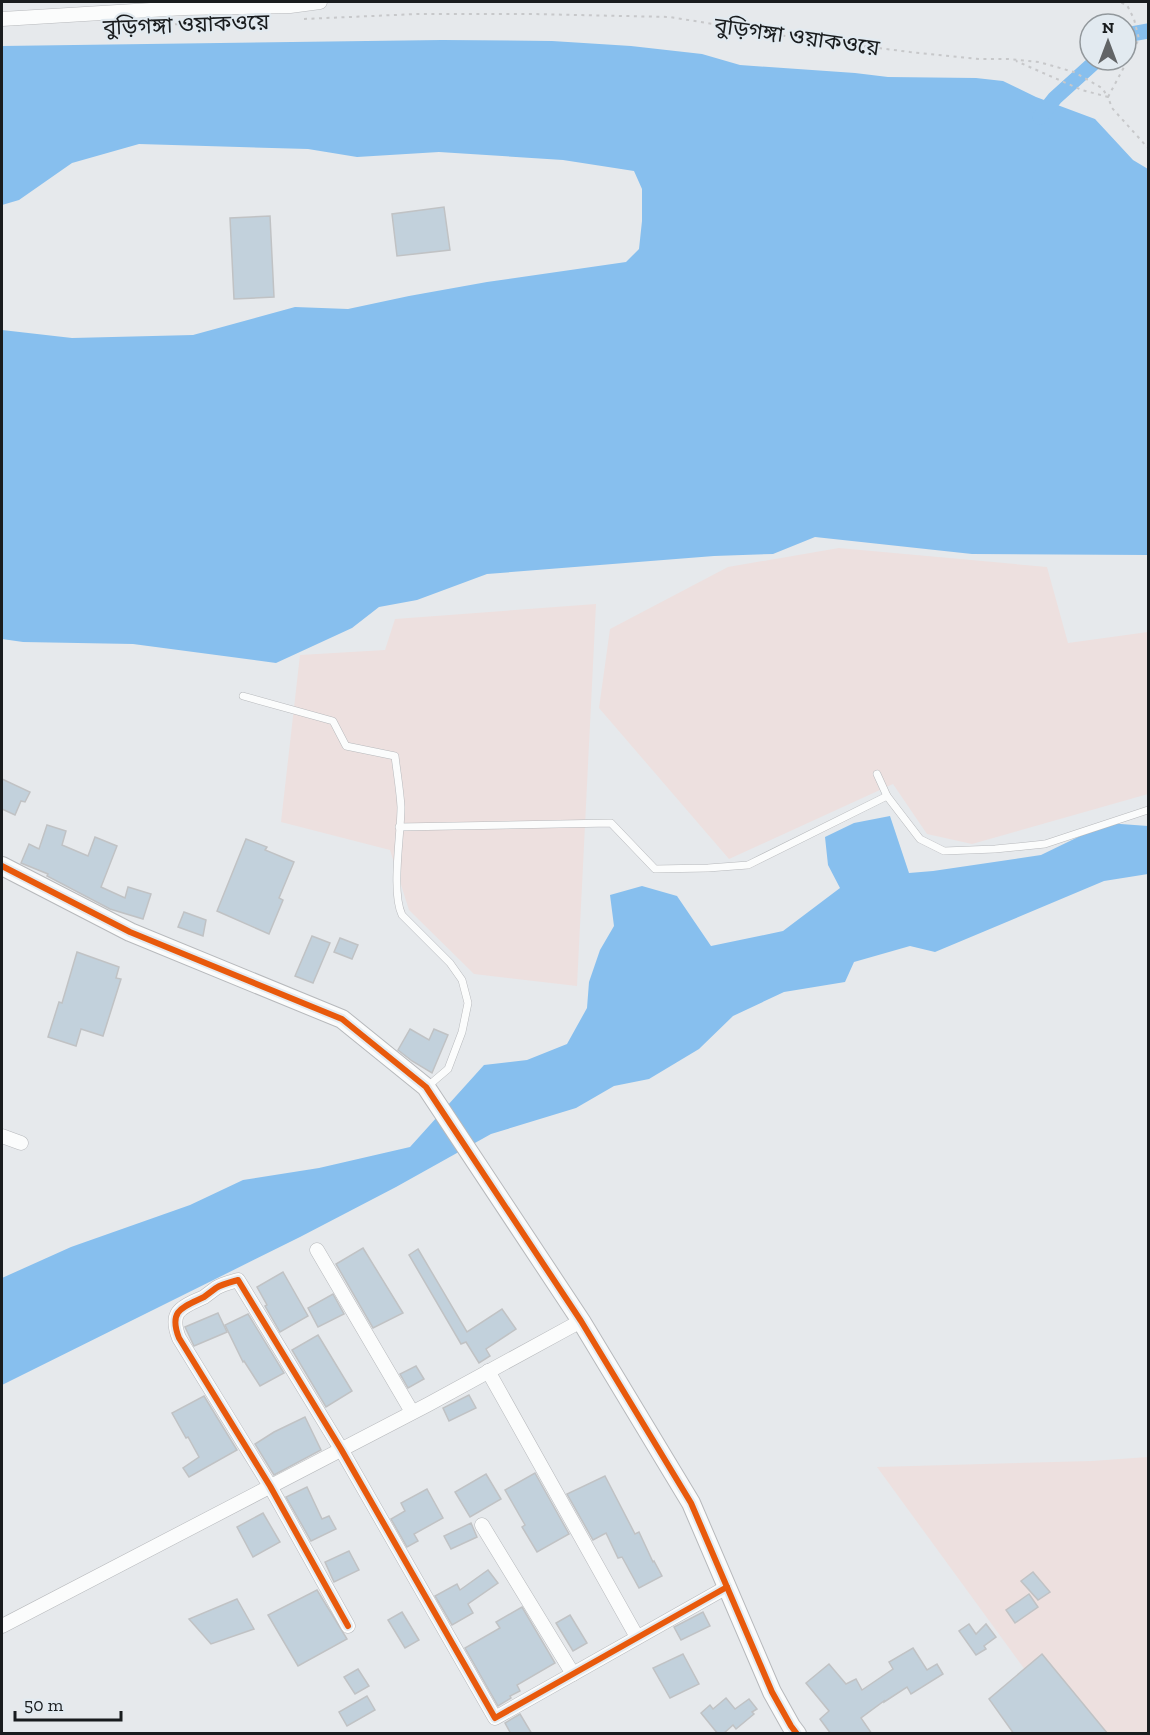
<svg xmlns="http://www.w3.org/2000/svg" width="1150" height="1735" viewBox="0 0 1150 1735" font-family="'Zilla Slab','Noto Sans Bengali',serif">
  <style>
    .industrial { fill: #ede0df }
    .water { fill: #87bfee }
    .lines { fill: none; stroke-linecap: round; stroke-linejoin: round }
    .canal { stroke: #87bfee; stroke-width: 15 }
    .building { fill: #c2d1dc; stroke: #c0c2c4; stroke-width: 1.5 }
    .lane-casing { stroke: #b7b9bc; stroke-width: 8 }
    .street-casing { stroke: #b7b9bc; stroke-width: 15 }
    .secondary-casing { stroke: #b7b9bc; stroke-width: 20 }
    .path { stroke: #c7c8ca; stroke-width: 2; stroke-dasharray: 3 4.5; stroke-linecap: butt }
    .lane { stroke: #fbfcfc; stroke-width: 7 }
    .street { stroke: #fbfcfc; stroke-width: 14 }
    .secondary { stroke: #fbfcfc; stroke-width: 18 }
    .cycleway-casing { stroke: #e2eaf0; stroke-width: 10 }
    .cycleway { stroke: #e8590c; stroke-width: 6 }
    .labels { text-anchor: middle; stroke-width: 4.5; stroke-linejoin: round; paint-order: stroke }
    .street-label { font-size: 22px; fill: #191c1e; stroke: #e2eaf0 }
  </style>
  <rect width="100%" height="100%" fill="#e6e9ec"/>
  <g class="industrial">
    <polygon points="839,548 1047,567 1068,643 1148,632 1148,794 972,844 927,834 893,784 729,859 599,708 610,629 728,567"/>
    <polygon points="596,604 577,986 474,974 409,910 390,850 281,822 300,655 385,650 395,619"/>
    <polygon points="1148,1457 1148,1733 1071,1733 877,1467 1092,1461"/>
  </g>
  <g class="water">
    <polygon points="442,40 552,41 631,46 702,54 740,65 855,73 888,77 976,78 1003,81 1036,97 1095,119 1133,160 1148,169 1148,555 972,554 815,537 773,554 714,556 487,574 417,600 379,607 352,628 276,663 133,644 23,642 2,639 2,330 72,338 193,335 295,307 348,309 409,296 487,282 626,262 639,249 642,221 642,189 634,171 563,160 439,152 357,157 308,149 139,144 72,163 19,200 2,205 2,46"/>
    <polygon points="890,816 909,873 933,871 1041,855 1107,823 1148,826 1148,874 1104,881 935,952 910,946 854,962 845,982 784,992 733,1016 699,1049 649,1079 614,1086 576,1108 491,1134 396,1187 300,1237 2,1385 2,1278 71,1247 190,1205 243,1180 319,1168 410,1147 484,1065 527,1060 567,1044 587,1008 589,982 600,950 614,926 610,895 642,886 677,896 711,946 783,931 840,888 828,865 825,837 854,823"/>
  </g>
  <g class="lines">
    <g class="canal">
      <polyline points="1126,35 1148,31"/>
      <polyline points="1040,117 1055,98 1097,60"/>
    </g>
  </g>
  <g class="building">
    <polygon points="444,207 450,250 397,256 392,214"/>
    <polygon points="270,216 274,297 234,299 230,218"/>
    <polygon points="2,779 30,792 25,802 21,801 15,815 2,809"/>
    <polygon points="47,825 66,831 62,845 88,856 95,837 117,846 101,887 125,898 128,887 151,894 143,919 110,909 47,876 48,874 21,863 29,844 39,849"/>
    <polygon points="246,839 267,847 265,850 294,862 279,898 283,900 269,934 217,911"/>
    <polygon points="184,912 206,920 203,936 178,927"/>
    <polygon points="312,936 330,943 313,983 295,976"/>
    <polygon points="340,938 358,945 352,959 334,952"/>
    <polygon points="77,952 119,967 116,978 121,979 103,1036 81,1029 76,1046 48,1037 59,1002 62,1003"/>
    <polygon points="410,1029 429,1040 434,1029 448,1035 432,1073 412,1061 398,1050"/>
    <polygon points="363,1248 403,1313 373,1328 336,1264"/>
    <polygon points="418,1249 467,1332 502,1309 516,1329 486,1349 490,1356 479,1363 466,1342 461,1344 409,1255"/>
    <polygon points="283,1272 308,1316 280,1332 265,1306 267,1305 257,1287"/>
    <polygon points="333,1294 344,1314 318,1327 308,1308"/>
    <polygon points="218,1313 227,1332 194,1346 185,1327"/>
    <polygon points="248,1314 284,1373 260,1386 244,1361 243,1362 225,1325"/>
    <polygon points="318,1335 352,1391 326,1407 292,1350"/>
    <polygon points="416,1366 424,1379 408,1388 400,1374"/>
    <polygon points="469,1395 476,1408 449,1421 443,1408"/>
    <polygon points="204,1396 237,1450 189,1477 183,1468 199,1457 188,1437 186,1438 172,1413"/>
    <polygon points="305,1417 321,1450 274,1475 255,1444 274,1432"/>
    <polygon points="535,1473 569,1534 537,1552 522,1527 525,1525 505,1490"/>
    <polygon points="486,1474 501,1499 470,1517 455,1492"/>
    <polygon points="605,1476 635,1534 639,1532 653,1562 654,1561 662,1576 639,1588 622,1557 618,1558 606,1533 593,1540 567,1494"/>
    <polygon points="307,1487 322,1519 329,1516 336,1529 311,1541 286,1497"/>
    <polygon points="427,1489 443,1518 414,1534 418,1541 407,1547 391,1519 405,1511 401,1503"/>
    <polygon points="263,1513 280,1542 253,1557 237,1527"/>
    <polygon points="471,1523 477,1537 451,1549 444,1536"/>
    <polygon points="349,1551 359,1570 334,1582 325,1562"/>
    <polygon points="488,1570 498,1583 468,1604 473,1613 452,1625 435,1596 457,1584 460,1590"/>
    <polygon points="1033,1572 1050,1592 1038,1600 1021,1581"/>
    <polygon points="317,1590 347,1639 298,1666 268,1615"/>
    <polygon points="1029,1594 1038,1607 1015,1623 1006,1610"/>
    <polygon points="237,1599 254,1629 211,1644 189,1619"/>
    <polygon points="522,1607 555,1663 517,1685 520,1691 510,1696 511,1698 498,1706 465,1648 500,1628 496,1622"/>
    <polygon points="402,1612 419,1640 405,1648 388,1620"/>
    <polygon points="703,1612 710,1626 681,1640 674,1627"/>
    <polygon points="570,1615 587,1643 573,1651 556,1623"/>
    <polygon points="969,1624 976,1634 986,1624 996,1637 984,1646 986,1649 976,1655 959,1631"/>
    <polygon points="913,1648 927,1670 937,1664 943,1674 911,1694 907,1687 884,1702 884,1701 861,1718 872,1734 831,1734 820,1719 829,1711 806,1683 829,1664 846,1684 856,1679 862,1690 893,1669 889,1662"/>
    <polygon points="683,1654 699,1684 670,1698 653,1668"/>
    <polygon points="1042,1654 1108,1734 1014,1734 989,1699"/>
    <polygon points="358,1669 369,1686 355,1694 344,1677"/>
    <polygon points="367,1696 375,1710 347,1726 339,1712"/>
    <polygon points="726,1698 735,1709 749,1699 757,1709 752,1712 754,1714 736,1729 733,1725 723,1734 718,1734 701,1713 710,1705 713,1709"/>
    <polygon points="520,1714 532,1734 511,1734 505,1723"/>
  </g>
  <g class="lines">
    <g class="lane-casing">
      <g id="lane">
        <path d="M243,696L333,721L346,746L395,756C397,773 400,790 401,807C401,835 391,892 402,915L450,963L462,980L468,1003L462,1032L448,1069L428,1086"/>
        <polyline points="877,774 887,796"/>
        <polyline points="399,827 611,823 655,869 708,868 748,865 887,796 920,839 944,851 995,849 1045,844 1148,810"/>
      </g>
    </g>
    <g class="street-casing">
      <g id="street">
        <polyline points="2,19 184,8 290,6 320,2"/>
        <polyline points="2,1136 21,1143"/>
        <polyline points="317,1250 412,1412"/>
        <polyline points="488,1371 637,1637"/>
        <polyline points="482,1525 573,1674"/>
        <polyline points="2,1626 429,1404 581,1321"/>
        <path d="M348,1626L270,1486L179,1338C168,1310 183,1307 204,1297C208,1294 212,1291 216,1288C222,1284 231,1282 238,1280L341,1449L495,1718L727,1587"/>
      </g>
    </g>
    <g class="secondary-casing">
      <polyline id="secondary" points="2,866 130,932 342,1019 426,1087 581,1321 691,1503 772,1692 791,1726 797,1734"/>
    </g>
    <g class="path">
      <polyline points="1099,2 1119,2 1127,5 1134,19 1139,39 1108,97 1112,108 1148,148"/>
      <polyline points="304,19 417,14 532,14 670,17 792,37 910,52 979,59 1008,59 1039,62 1074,72 1102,88 1108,97 1082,90 1016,61"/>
      <polyline points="160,25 223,22"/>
    </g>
    <use href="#lane" class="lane"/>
    <use href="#street" class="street"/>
    <use href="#secondary" class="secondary"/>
    <g class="cycleway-casing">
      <g id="cycleway">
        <polyline points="2,866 130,932 342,1019 426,1087 581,1321 691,1503 772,1692 791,1726 797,1734"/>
        <path d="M348,1626L270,1486L179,1338C168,1310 183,1307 204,1297C208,1294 212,1291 216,1288C222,1284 231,1282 238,1280L341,1449L495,1718L727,1587"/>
      </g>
    </g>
    <use href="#cycleway" class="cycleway"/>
  </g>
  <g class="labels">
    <g class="street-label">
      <text transform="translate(186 24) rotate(-2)" y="8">বুড়িগঙ্গা ওয়াকওয়ে</text>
      <text transform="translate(797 36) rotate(8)" y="8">বুড়িগঙ্গা ওয়াকওয়ে</text>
    </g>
  </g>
  <rect width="1150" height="1735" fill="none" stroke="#191c1e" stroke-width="6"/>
  <g transform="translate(1108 42)"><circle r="28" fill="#e2eaf0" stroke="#92989c" stroke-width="1.5"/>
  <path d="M0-4.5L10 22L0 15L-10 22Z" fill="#616466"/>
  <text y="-9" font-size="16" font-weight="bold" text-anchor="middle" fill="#191c1e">N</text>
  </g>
  <path d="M15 1711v9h106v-9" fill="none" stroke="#191c1e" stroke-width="3"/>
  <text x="24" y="1711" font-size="18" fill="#191c1e" stroke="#e2eaf0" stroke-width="4.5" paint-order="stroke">50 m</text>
</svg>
